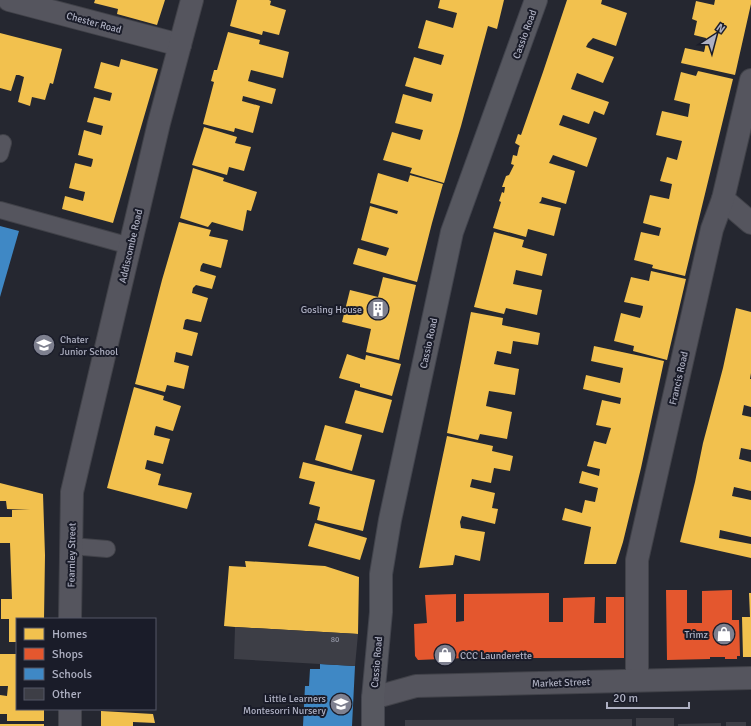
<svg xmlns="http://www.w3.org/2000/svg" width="751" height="726" viewBox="0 0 751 726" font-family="Signika,sans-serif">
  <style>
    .homes { fill: #f2c14e }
    .shops { fill: #e4572e }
    .schools { fill: #3f88c5 }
    .building { fill: #3d3e46 }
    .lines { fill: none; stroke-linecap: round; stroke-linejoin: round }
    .lane-casing { stroke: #414249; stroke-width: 18 }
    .street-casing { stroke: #414249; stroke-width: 24 }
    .primary-casing { stroke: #42444d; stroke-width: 24 }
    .lane { stroke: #55555e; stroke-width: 16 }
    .street { stroke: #55555e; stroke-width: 22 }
    .primary { stroke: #575860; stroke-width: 22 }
    .labels { text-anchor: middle; stroke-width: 4; stroke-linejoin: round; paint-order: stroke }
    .number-label { font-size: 8px; fill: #9294a3 }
    .street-label { font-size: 10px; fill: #aeb0c2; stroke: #1a1c29 }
    .poi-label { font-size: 10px; fill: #aeb0c2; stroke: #1a1c29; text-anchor: end }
  </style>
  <rect width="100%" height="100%" fill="#252730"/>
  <g class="homes">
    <polygon points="95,0 165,0 157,25 117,14 118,9 94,3"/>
    <polygon points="237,0 269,0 271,1 270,5 286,10 279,35 263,31 262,35 230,26"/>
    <polygon points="440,0 504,0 497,29 488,26 461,126 444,183 410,173 412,168 383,160 392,132 420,140 423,130 395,123 403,94 431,102 433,94 405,86 414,57 441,65 444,55 418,48 426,20 453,28 457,13 438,8"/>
    <polygon points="567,0 602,0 601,4 627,13 616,46 593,38 588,43 586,47 614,57 603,83 577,73 571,89 609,102 604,115 594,111 589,124 563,115 559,125 597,138 587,167 553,155 549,163 575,171 566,204 542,197 541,201 539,203 561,208 554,236 528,229 526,237 493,228 501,202 499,201 502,192 504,193 505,187 502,187 506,176 509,175 514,165 511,164 513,155 517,156 519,147 520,146 515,143 518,134 521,135 543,72"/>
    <polygon points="715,0 751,0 751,4 735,75 681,63 685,48 704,52 705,48 706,38 694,35 697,21 692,19 696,1 714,5"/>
    <polygon points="228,32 260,40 259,44 289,52 283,78 251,70 248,81 276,89 272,104 243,96 242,101 260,106 253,133 235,128 234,132 203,124 214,82 211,81 214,70 217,70"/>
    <polygon points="0,33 62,49 53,84 50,83 45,100 32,97 30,106 18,102 24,77 19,75 16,75 11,91 0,88"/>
    <polygon points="121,59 158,69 113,223 62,209 65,196 83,201 85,192 69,188 75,163 91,167 92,164 93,159 78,155 84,130 101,135 103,126 87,122 94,97 110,101 112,93 94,88 101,62 119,67"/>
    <polygon points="698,71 733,79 685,276 652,268 653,265 634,260 641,232 659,236 661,228 643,223 650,195 669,199 672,184 660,181 667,157 677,160 682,141 656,135 662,111 688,117 690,104 674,100 681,72 696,76"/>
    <polygon points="204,127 237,137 235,143 251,147 244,171 229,167 227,175 192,165"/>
    <polygon points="193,168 224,178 223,181 257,192 251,211 247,210 243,231 212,222 208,227 180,218"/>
    <polygon points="378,173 408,182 410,175 443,184 432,223 417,282 353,264 358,248 386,256 389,248 361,240 370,206 397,214 398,211 370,203"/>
    <polygon points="179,222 211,230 209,236 228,240 221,268 203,263 201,266 200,271 216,276 212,289 196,285 193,288 192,293 208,298 201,322 187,319 185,320 183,329 198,333 192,356 176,352 174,362 189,366 184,389 167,385 165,392 135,384 162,280"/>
    <polygon points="494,232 524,240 522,247 547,254 542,276 516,270 513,284 542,290 537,315 506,308 504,314 474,307"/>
    <polygon points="651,271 686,279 667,360 633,351 634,346 614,341 621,313 640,318 642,312 643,306 624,302 631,277 649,281"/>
    <polygon points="383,277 416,285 399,360 366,352 371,329 342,322 350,290 378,297"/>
    <polygon points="736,308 751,312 751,373 750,379 751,379 751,407 744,405 742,415 751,417 751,450 741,448 739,459 751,462 751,491 734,487 732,496 751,500 751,537 720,530 719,538 751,544 751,558 680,542 695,482 703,443 723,368"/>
    <polygon points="471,312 503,318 502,325 540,333 538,345 513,341 511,354 497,351 494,364 519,369 515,395 489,391 486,406 512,412 507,439 480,434 478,440 447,433"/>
    <polygon points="594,346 664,361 641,468 623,542 616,564 584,564 591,527 562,520 565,508 582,513 585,500 595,502 598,488 579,483 582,471 599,476 600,469 587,466 594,441 606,444 611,428 596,425 602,400 620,404 621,398 583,389 586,375 620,383 623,368 591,361"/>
    <polygon points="347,354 365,360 366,355 401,364 392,396 360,387 360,384 339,378"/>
    <polygon points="134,387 164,396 163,400 181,406 173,431 156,426 155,429 154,435 170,439 163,464 147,460 145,469 161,474 158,485 192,493 187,509 107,488"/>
    <polygon points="355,390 392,400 383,433 345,423"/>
    <polygon points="325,425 362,435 352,471 315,460"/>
    <polygon points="447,436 493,446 492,451 513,456 510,471 494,468 491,483 472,479 470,487 495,493 492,508 498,509 495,524 462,516 460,522 461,528 485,532 480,561 455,555 453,565 419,568"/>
    <polygon points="303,462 375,480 363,531 317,520 320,507 309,504 315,482 299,478"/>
    <polygon points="0,483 43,494 45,555 44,619 17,619 17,642 9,642 9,619 1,619 1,599 12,599 10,543 0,543 0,517 12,517 12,510 30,510 7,509 6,501 0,501"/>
    <polygon points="315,523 367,538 360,560 308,546"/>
    <polygon points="245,561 325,566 359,577 358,634 235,627 224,626 229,566 246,567"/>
    <polygon points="749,593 751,593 751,657 743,657 742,617 750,617"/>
    <polygon points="0,654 17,654 17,709 44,709 44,721 7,721 7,714 0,714 0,695 7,696 8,686 0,686"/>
    <polygon points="101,711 153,714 155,723 133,722 133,726 101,726"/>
    <rect x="0" y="724" width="44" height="2"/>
  </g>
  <g class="shops">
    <polygon points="666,590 687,590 687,623 702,623 702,591 732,590 732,620 739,620 740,656 737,656 737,659 725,659 725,657 710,657 710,659 667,660"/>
    <polygon points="549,593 549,622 563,622 563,598 595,597 594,623 606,623 606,597 624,597 624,658 465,658 418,660 415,656 414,624 427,623 425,595 456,594 456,622 464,621 464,594"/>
  </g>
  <g class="schools">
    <polygon points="0,226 19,231 0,297"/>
    <polygon points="320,664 355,666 352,726 303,726 305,686 309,686 310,669 320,669"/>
  </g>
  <g class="building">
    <polygon points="235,627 358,634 355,666 234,659"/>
    <rect x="636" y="718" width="38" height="8"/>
    <polygon points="632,719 632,726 405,726 405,720"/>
    <rect x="726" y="722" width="20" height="4"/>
    <polygon points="721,723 721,726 678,726 678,724"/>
  </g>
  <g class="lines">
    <g class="lane-casing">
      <g id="lane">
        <polyline points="0,154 3,143"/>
        <polyline points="0,210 130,246"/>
        <polyline points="71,546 107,549"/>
      </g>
    </g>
    <g class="street-casing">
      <g id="street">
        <polyline points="9,0 180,45"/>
        <polyline points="723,199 751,223"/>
        <polyline points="70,619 72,492 159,123 192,0"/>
        <polyline points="637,680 637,560 712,229 723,199 751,80"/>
        <polyline points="373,698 416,686 751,678"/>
        <polyline points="70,726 70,709"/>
      </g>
    </g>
    <g class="primary-casing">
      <polyline id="primary" points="373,726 373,698 381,612 381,574 390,520 452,232 536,0"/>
    </g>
    <use href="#lane" class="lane"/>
    <use href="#street" class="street"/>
    <use href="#primary" class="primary"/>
  </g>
  <defs>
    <g id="building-disc" transform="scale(1.15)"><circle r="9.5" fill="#7e808f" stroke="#1a1c29"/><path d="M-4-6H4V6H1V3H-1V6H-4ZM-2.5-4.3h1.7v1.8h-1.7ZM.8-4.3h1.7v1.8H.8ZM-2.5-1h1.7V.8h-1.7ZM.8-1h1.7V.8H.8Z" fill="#fff"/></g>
    <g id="school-disc" transform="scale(1.15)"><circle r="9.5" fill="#7e808f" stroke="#1a1c29"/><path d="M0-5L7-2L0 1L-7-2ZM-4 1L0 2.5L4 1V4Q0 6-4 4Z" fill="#fff"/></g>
    <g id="shop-disc" transform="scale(1.15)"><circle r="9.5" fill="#7e808f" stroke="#1a1c29"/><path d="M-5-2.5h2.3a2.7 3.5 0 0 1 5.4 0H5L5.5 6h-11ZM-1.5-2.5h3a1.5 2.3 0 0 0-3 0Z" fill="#fff"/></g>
  </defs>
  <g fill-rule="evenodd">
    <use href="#building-disc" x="378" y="309"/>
    <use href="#school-disc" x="44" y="345"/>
    <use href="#shop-disc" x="724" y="634"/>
    <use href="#shop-disc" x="445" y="655"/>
    <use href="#school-disc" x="341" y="704"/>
  </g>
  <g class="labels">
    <g class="number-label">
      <text x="335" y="642">80</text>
    </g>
    <g class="street-label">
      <text transform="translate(94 22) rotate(15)" y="4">Chester Road</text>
      <text transform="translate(524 34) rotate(-70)" y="4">Cassio Road</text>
      <text transform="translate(130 246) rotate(-77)" y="4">Addiscombe Road</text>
      <text transform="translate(428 343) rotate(-78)" y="4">Cassio Road</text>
      <text transform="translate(678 378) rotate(-77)" y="4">Francis Road</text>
      <text transform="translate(71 555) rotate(-89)" y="4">Fearnley Street</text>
      <text transform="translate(376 662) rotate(-85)" y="4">Cassio Road</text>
      <text transform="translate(561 682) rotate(-2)" y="4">Market Street</text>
    </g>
    <g class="poi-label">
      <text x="362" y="313">Gosling House</text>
      <text x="60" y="343" text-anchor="start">Chater<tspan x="60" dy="12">Junior School</tspan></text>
      <text x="708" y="638">Trimz</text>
      <text x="460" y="659" text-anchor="start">CCC Launderette</text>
      <text x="326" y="702">Little Learners<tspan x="326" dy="12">Montesorri Nursery</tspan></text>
    </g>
  </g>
  <rect x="16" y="618" width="140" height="92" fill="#1a1c29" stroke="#555766"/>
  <rect x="24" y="628" width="20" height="12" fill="#f2c14e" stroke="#555766"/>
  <text x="52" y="638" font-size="12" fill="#aeb0c2">Homes</text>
  <rect x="24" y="648" width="20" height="12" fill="#e4572e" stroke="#555766"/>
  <text x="52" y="658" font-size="12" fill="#aeb0c2">Shops</text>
  <rect x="24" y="668" width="20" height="12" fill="#3f88c5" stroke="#555766"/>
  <text x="52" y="678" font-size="12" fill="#aeb0c2">Schools</text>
  <rect x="24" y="688" width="20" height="12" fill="#3d3e46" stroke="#555766"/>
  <text x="52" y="698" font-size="12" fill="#aeb0c2">Other</text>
  <g transform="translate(715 36) rotate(36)" stroke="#1a1c29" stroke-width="3" paint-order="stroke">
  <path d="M0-3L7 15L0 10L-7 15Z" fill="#aeb0c2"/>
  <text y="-6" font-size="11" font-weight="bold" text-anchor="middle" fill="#aeb0c2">N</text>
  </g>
  <path d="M607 702v6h82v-6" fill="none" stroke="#aeb0c2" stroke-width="2"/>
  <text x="613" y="702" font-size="12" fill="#aeb0c2" stroke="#1a1c29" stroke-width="3" paint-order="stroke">20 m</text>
</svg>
